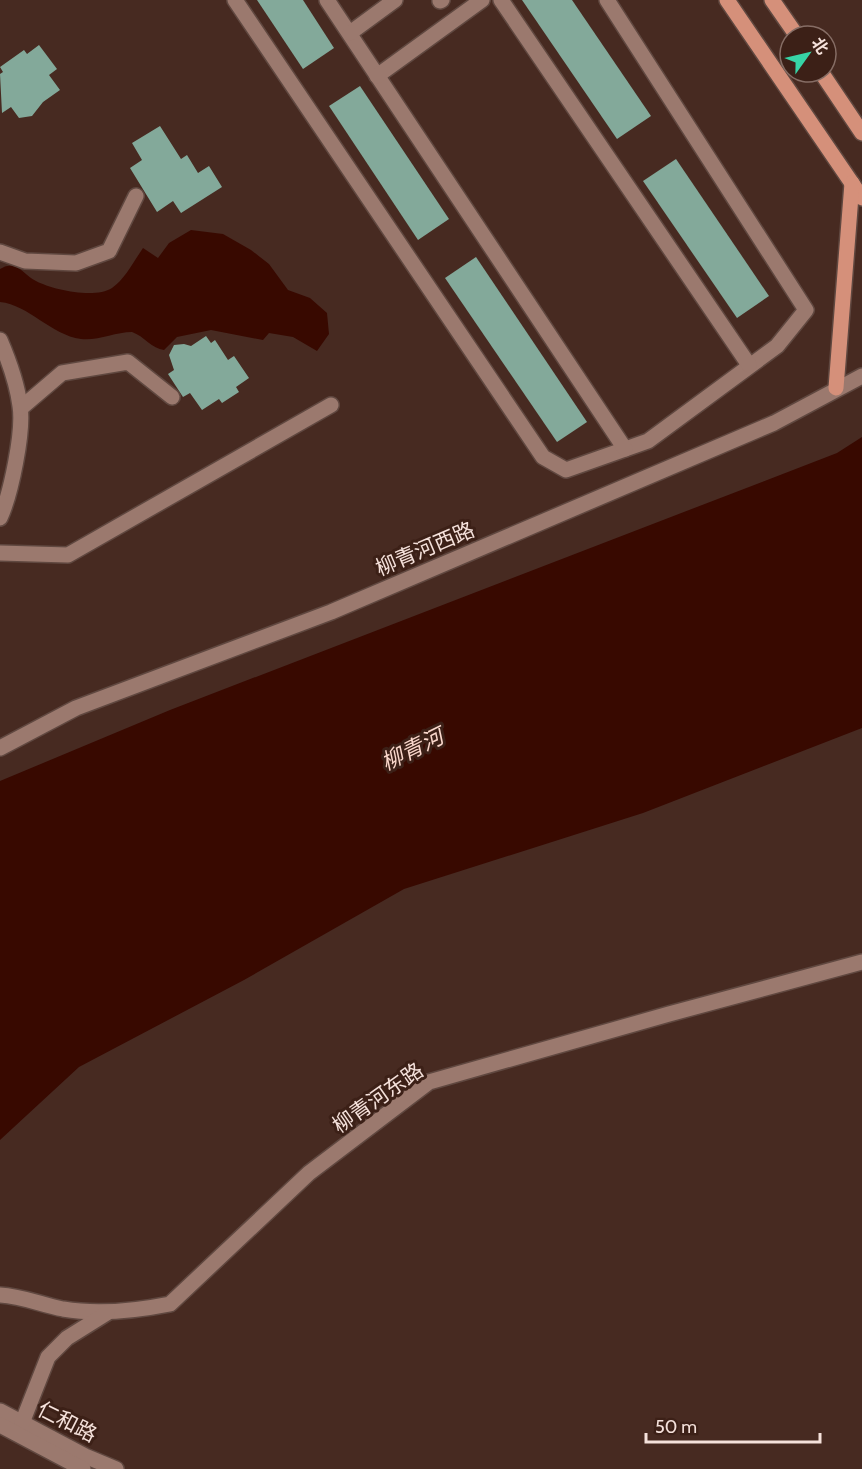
<svg xmlns="http://www.w3.org/2000/svg" width="862" height="1469" viewBox="0 0 862 1469" font-family="Cabin,'Noto Sans SC',sans-serif">
  <style>
    .water { fill: #380900 }
    .building { fill: #83a99a }
    .lines { fill: none; stroke-linecap: round; stroke-linejoin: round }
    .minor-casing { stroke: #604840; stroke-width: 18 }
    .major-casing { stroke: #604840; stroke-width: 18 }
    .minor { stroke: #9b796e; stroke-width: 15 }
    .major { stroke: #d5907a; stroke-width: 15 }
    .labels { text-anchor: middle; stroke-width: 6; stroke-linejoin: round; paint-order: stroke }
    .street-label { font-size: 21px; fill: #f5e1db; stroke: #3c2017 }
    .water-label { font-size: 22px; font-style: italic; fill: #fbd8cc; stroke: #3c2017 }
  </style>
  <rect width="100%" height="100%" fill="#472a21"/>
  <g class="water">
    <path d="M191,230L223,234L251,250L269,264L288,290L310,298L327,313L329,334L317,351L293,337L269,333L263,340L211,330L177,337L164,350C152,349 144,336 132,332C115,332 98,341 81,339C51,335 29,305 0,302V269C5,266 8,265 13,266C22,268 27,277 36,281C53,290 95,299 112,288C125,279 134,261 143,248L158,258L169,243Z"/>
    <polygon points="862,437 862,728 643,813 404,889 244,980 79,1067 0,1140 0,781 170,710 837,453"/>
  </g>
  <g class="building">
    <polygon points="257,0 303,0 334,48 303,69"/>
    <polygon points="522,0 572,0 651,116 617,139"/>
    <polygon points="39,45 57,69 49,75 60,90 43,102 32,116 19,118 11,107 2,113 0,74 3,72 0,67 24,50 27,54"/>
    <polygon points="360,86 449,219 418,240 329,106"/>
    <polygon points="160,126 181,159 187,155 198,173 209,166 222,187 181,213 173,201 157,212 130,168 142,160 132,143"/>
    <polygon points="676,159 769,296 737,318 643,181"/>
    <polygon points="476,257 587,422 557,442 445,278"/>
    <polygon points="206,336 211,343 215,340 228,360 234,356 249,378 236,387 239,392 222,403 219,399 202,410 190,393 183,397 168,374 174,370 169,355 174,345 184,344 191,346"/>
  </g>
  <g class="lines">
    <g class="minor-casing">
      <g id="minor">
        <polyline points="235,0 543,457 566,470 648,441 777,346 806,310 607,0"/>
        <polyline points="327,0 625,449"/>
        <polyline points="501,0 749,365"/>
        <polyline points="440,1 442,0"/>
        <polyline points="350,33 395,0"/>
        <polyline points="377,76 482,0"/>
        <polyline points="0,252 25,261 76,263 109,251 136,196"/>
        <path d="M0,340C9,361 17,382 20,406C24,431 11,494 0,518"/>
        <polyline points="21,408 62,373 128,362 172,397"/>
        <polyline points="0,553 68,555 331,405"/>
        <polyline points="0,748 76,708 331,612 774,423 862,376"/>
        <path d="M0,1295C22,1296 42,1305 63,1309C99,1315 135,1311 170,1304L309,1173L429,1082L669,1014L862,962"/>
        <polyline points="0,1411 85,1456 116,1469"/>
        <polyline points="22,1423 48,1357 67,1338 107,1313"/>
        <polyline points="0,1425 83,1469"/>
      </g>
    </g>
    <g class="major-casing">
      <g id="major">
        <polyline points="727,0 862,198"/>
        <polyline points="772,0 797,36"/>
        <polyline points="821,72 862,133"/>
        <polyline points="836,388 852,183"/>
      </g>
    </g>
    <use href="#minor" class="minor"/>
    <use href="#major" class="major"/>
  </g>
  <g class="labels">
    <g class="street-label">
      <text transform="translate(425 549) rotate(-23)" y="7">柳青河西路</text>
      <text transform="translate(378 1098) rotate(-35)" y="7">柳青河东路</text>
      <text transform="translate(67 1422) rotate(27)" y="7">仁和路</text>
    </g>
    <g class="water-label">
      <text transform="translate(412 749) rotate(-26)" y="8">柳青河</text>
    </g>
  </g>
  <g transform="translate(808 54) rotate(56)"><circle r="28" fill="#3c2017" stroke="#866d65" stroke-width="1.5"/>
  <path d="M0-4.5L10 22L0 15L-10 22Z" fill="#37d4a6"/>
  <text y="-9" font-size="16" font-weight="bold" text-anchor="middle" fill="#f5e1db">北</text>
  </g>
  <path d="M646 1433v9h174v-9" fill="none" stroke="#f5e1db" stroke-width="3"/>
  <text x="655" y="1433" font-size="18" fill="#f5e1db" stroke="#3c2017" stroke-width="4.5" paint-order="stroke">50 m</text>
</svg>
